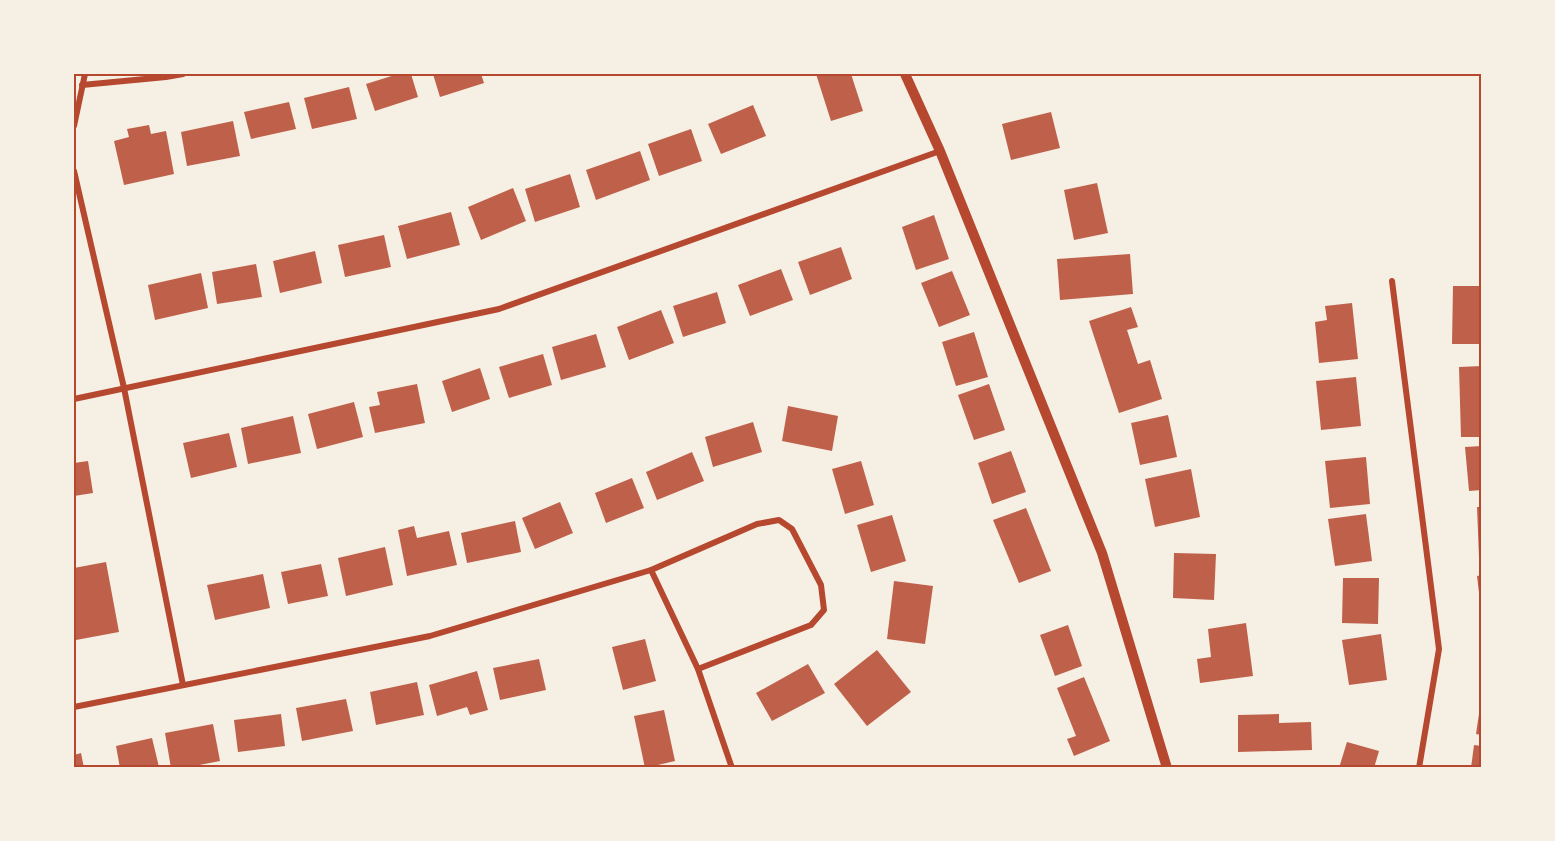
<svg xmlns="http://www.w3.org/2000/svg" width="1555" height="841" font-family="'Space Grotesk',sans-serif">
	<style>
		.building { fill: #bf614a }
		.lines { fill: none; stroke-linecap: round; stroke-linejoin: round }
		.minor { stroke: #b5482f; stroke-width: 6 }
		.tertiary { stroke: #b5482f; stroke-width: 10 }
		.neatline { fill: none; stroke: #b5482f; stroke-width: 2 }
	</style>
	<rect width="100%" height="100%" fill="#f6efe4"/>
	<g class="building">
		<polygon points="398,74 411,74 418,97 375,111 366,84"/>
		<polygon points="433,74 481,74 484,83 440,97"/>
		<polygon points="816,74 851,74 863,111 831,121"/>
		<polygon points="349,87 357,119 312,129 304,98"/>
		<polygon points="289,102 296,129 251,139 244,112"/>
		<polygon points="753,105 766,136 721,154 708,124"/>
		<polygon points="1051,112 1060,148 1011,160 1002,124"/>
		<polygon points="233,121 240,156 187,166 181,132"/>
		<polygon points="149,125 151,134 166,131 174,174 124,185 114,141 129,137 127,129"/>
		<polygon points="691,129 702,161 659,176 648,144"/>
		<polygon points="640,151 650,180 596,200 586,170"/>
		<polygon points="570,174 580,207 535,222 525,189"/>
		<polygon points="1097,183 1108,233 1074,240 1064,190"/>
		<polygon points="513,188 526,221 481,240 468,207"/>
		<polygon points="451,212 460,245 407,259 398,226"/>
		<polygon points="934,215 949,259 916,270 902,227"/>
		<polygon points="384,235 391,267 345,277 338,245"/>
		<polygon points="841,247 852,279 810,295 798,262"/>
		<polygon points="315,251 322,283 280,293 273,261"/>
		<polygon points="1130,254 1133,294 1060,300 1057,259"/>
		<polygon points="256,264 262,297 217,304 212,272"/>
		<polygon points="781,269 793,300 750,316 738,285"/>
		<polygon points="952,271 970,315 939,327 921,283"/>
		<polygon points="201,273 208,308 155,320 148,285"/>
		<polygon points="1453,286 1482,286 1482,344 1452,344"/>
		<polygon points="717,292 726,323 683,337 673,306"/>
		<polygon points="1352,303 1358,359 1319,363 1315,322 1327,320 1325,306"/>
		<polygon points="1131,307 1138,327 1127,330 1138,364 1150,360 1162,399 1119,413 1089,321"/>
		<polygon points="661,310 674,343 629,360 617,327"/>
		<polygon points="974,332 988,377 956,386 942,342"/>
		<polygon points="596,334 606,367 561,380 552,347"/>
		<polygon points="543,354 552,385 509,398 499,367"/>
		<polygon points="1482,366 1482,437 1461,437 1459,367"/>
		<polygon points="480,368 490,399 452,412 442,381"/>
		<polygon points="1356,377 1361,426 1321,430 1316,381"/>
		<polygon points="417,384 425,423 375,433 369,407 380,405 377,392"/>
		<polygon points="989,384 1005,430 974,440 958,395"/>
		<polygon points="354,402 363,437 317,449 308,414"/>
		<polygon points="788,406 838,416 832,451 782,441"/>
		<polygon points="1168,415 1177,457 1140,465 1131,423"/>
		<polygon points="293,416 301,453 248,464 241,428"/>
		<polygon points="753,422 762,452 713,467 705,437"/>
		<polygon points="229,433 237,467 191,478 183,443"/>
		<polygon points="1482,446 1482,490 1469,491 1465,447"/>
		<polygon points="1011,451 1026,492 992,504 978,463"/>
		<polygon points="692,452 704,481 657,500 646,472"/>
		<polygon points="1366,457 1370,504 1330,508 1325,461"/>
		<polygon points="88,461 93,493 74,496 74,463"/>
		<polygon points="861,461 874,505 845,514 832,469"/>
		<polygon points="1191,469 1200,517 1155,527 1145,479"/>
		<polygon points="632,478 644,508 606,523 595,493"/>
		<polygon points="560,502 573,533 535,549 522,518"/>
		<polygon points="1477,507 1482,507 1482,557 1479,557"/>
		<polygon points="1026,508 1051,571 1019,583 993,520"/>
		<polygon points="1366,514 1372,561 1335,566 1328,519"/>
		<polygon points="892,515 906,561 871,572 857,525"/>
		<polygon points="515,521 521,552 467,563 461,533"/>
		<polygon points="414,526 417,538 449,531 457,565 407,576 398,530"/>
		<polygon points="385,547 393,585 346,596 338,558"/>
		<polygon points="1174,553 1216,554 1214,600 1173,598"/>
		<polygon points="106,562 119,632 76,640 74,625 74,604 76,604 74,590 74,568"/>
		<polygon points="321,564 328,596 288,604 281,572"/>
		<polygon points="263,574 270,608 215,620 207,585"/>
		<polygon points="1482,575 1482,601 1480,601 1477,576"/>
		<polygon points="1343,578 1379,578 1378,624 1342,623"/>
		<polygon points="894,581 933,586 925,644 887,639"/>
		<polygon points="1246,623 1253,676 1200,683 1197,659 1211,657 1208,629"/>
		<polygon points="1068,625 1082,666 1055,676 1040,635"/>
		<polygon points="1381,634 1387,680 1349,685 1342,640"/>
		<polygon points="645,639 656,681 623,690 612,647"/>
		<polygon points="877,650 911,692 867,726 834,684"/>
		<polygon points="539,659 546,690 500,700 493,668"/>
		<polygon points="808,664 825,693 772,721 756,693"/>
		<polygon points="477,671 488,710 470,715 467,707 437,716 429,685"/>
		<polygon points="1084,677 1110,741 1074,756 1067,739 1076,736 1057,688"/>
		<polygon points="417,682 424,715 376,725 370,692"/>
		<polygon points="346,699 353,731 302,741 296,708"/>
		<polygon points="1480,707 1482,708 1482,735 1476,734"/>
		<polygon points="664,710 675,761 645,768 634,716"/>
		<polygon points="281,714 285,746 238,752 234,720"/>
		<polygon points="1279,714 1279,723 1311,722 1312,750 1238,752 1238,715"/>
		<polygon points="213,724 220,761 184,768 171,768 165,733"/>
		<polygon points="152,738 159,767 120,768 116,746"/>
		<polygon points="1347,742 1379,751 1374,768 1339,768"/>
		<polygon points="1474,745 1482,746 1482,768 1471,768"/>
		<polygon points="81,753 84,768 74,768 74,755"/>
	</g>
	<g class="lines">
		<g class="minor">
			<polyline points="82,85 166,77 183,74"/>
			<polyline points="74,126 85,74"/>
			<polyline points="74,171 124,388 183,685"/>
			<polyline points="1392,281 1439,649 1419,768"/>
			<polyline points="74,399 499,309 940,151"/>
			<polyline points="651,570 698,669 732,768"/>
			<polyline points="74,707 430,636 651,570 757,524 779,520 792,529 821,585 824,610 811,625 698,669"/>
		</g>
		<polyline class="tertiary" points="905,74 940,151 1102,553 1167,768"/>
	</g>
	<rect width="1555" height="841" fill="none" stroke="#f6efe4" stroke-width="150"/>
	<rect x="75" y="75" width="1405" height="691" class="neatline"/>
</svg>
